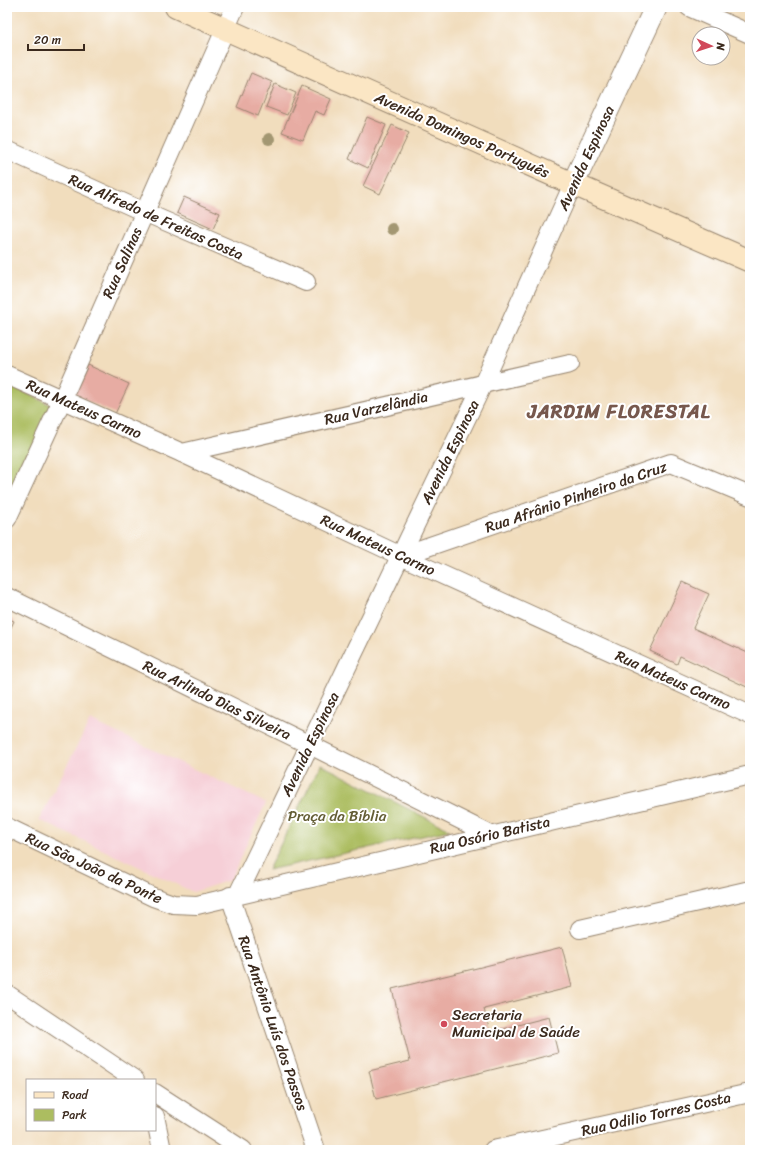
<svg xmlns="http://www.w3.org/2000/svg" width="757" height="1157" font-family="Sriracha,sans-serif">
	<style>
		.built { fill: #f6cfd7 }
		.green { fill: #acbd60; stroke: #74743f }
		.building { fill: #e7aca3 }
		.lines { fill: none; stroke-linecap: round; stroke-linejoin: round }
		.minor-casing { stroke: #96846e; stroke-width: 20 }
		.tertiary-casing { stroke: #96846e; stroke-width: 24 }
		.secondary-casing { stroke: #96846e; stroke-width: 24 }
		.minor { stroke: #fff; stroke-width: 18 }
		.tertiary { stroke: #fff; stroke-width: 22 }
		.secondary { stroke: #fbe6c4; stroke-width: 22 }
		.tree { fill: #a39772 }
		.poi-dot { fill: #d1495b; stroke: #fff; stroke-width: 1.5 }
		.labels { text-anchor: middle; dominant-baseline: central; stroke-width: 4; stroke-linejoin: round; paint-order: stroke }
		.street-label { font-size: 15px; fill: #3b2a1e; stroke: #fff }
		.park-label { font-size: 15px; fill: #635d35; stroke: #fff }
		.poi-label { font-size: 15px; fill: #3b2a1e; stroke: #fff; text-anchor: start }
		.district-label { font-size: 19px; font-weight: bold; letter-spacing: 1px; fill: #77584d; stroke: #fff }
	</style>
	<rect width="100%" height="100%" fill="#fff"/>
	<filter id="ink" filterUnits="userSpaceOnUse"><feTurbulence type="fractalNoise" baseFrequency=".025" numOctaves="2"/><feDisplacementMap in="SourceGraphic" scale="8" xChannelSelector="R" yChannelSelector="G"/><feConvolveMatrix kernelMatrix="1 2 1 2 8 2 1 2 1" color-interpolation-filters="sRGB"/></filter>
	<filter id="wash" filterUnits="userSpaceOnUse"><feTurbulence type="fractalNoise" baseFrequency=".012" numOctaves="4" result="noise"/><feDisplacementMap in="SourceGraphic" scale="16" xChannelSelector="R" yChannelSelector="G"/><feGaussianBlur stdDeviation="0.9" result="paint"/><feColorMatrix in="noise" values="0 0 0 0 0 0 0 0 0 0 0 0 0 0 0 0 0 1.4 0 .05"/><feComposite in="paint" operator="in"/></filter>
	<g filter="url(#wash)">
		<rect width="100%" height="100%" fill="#f1ddbd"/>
		<polygon class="built" points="90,720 266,803 230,880 193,892 39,820"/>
		<g class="green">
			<polygon points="11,386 55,407 7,509 7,396"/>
			<polygon points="320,764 450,830 268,870"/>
		</g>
		<g id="blocks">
			<g class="building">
				<polygon points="251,73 272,82 258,116 237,107"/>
				<polygon points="275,84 296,93 287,115 266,107"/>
				<polygon points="302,86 331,99 324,115 315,111 303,140 282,132"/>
				<polygon points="367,117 386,125 368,168 349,159"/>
				<polygon points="392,125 409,133 380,194 363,186"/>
				<polygon points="184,197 220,213 213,229 177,213"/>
				<polygon points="88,365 129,384 115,414 74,395"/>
				<polygon points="682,582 709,594 693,628 750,654 750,680 747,687 680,656 677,664 650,651"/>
				<polygon points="7,618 14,621 7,636"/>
				<polygon points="562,947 572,987 484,1009 490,1032 549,1017 558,1053 376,1099 369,1071 410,1061 392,989"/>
			</g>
		</g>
	</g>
	<g filter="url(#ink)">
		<use href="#blocks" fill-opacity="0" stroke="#96846e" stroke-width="1"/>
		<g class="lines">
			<defs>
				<g id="minor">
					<polyline points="689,7 750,34"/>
					<polyline points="7,150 144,212 306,282"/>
					<polyline points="7,375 182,453 401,556 750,715"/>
					<polyline points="182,453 570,364"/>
					<polyline points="7,519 62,400 235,7"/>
					<polyline points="401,556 671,463 750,496"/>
					<polyline points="7,597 310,745 491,835"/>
					<polyline points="7,827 153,897 173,904 197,905 750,775"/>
					<polyline points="238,894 483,384 573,184"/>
					<polyline points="230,896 316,1150"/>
					<polyline points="580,929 750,890"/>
					<polyline points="7,994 135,1080"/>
					<polyline points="155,1093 243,1150"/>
					<polyline points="155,1116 162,1150"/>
					<polyline points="493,1150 750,1093"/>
				</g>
				<polyline id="tertiary" points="573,184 656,7"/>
				<polyline id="secondary" points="176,7 573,184 750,261"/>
			</defs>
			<use href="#minor" class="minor-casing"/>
			<use href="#tertiary" class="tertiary-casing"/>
			<use href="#secondary" class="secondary-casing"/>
			<use href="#minor" class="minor"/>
			<use href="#tertiary" class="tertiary"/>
			<use href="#secondary" class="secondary"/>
		</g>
		<g class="tree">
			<circle cx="269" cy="139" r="6"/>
			<circle cx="392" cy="229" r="6"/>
		</g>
	</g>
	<circle class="poi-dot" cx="444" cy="1024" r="4"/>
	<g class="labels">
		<g class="street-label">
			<text transform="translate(462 135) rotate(24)">Avenida Domingos Português</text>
			<text transform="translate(586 158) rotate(-65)">Avenida Espinosa</text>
			<text transform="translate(156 217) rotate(24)">Rua Alfredo de Freitas Costa</text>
			<text transform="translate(122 263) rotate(-66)">Rua Salinas</text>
			<text transform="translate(376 408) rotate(-13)">Rua Varzelândia</text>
			<text transform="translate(84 409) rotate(24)">Rua Mateus Carmo</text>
			<text transform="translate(450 452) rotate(-64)">Avenida Espinosa</text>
			<text transform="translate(576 497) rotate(-19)">Rua Afrânio Pinheiro da Cruz</text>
			<text transform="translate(378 545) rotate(25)">Rua Mateus Carmo</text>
			<text transform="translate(673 680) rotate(24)">Rua Mateus Carmo</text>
			<text transform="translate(217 700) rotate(26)">Rua Arlindo Dias Silveira</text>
			<text transform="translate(310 744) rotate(-64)">Avenida Espinosa</text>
			<text transform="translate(490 835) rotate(-13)">Rua Osório Batista</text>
			<text transform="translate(94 868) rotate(25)">Rua São João da Ponte</text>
			<text transform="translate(273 1023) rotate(71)">Rua Antônio Luís dos Passos</text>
			<text transform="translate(656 1114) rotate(-13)">Rua Odilio Torres Costa</text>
		</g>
		<g class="park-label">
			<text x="337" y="816">Praça da Bíblia</text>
		</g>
		<g class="poi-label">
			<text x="452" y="1015">Secretaria<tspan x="452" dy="17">Municipal de Saúde</tspan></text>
		</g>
		<g class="district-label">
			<text x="619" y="411">JARDIM FLORESTAL</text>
		</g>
	</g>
	<rect width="757" height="1157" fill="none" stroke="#fff" stroke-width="24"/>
	<rect x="26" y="1079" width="130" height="52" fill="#ffffff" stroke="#b1aaa5"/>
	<rect x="34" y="1092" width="20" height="6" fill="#fbe6c4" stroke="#b1aaa5"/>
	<text x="62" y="1099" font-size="12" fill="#3b2a1e">Road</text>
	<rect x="34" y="1109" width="20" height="12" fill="#acbd60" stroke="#b1aaa5"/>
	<text x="62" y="1119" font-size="12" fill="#3b2a1e">Park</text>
	<g transform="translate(711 46) rotate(93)"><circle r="19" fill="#ffffff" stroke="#b1aaa5"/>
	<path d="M0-3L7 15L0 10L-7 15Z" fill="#d1495b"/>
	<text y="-6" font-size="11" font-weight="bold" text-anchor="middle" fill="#3b2a1e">N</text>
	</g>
	<path d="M28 44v6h56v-6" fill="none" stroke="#3b2a1e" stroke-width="2"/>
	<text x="34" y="44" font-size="12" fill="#3b2a1e" stroke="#ffffff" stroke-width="3" paint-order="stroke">20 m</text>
</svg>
